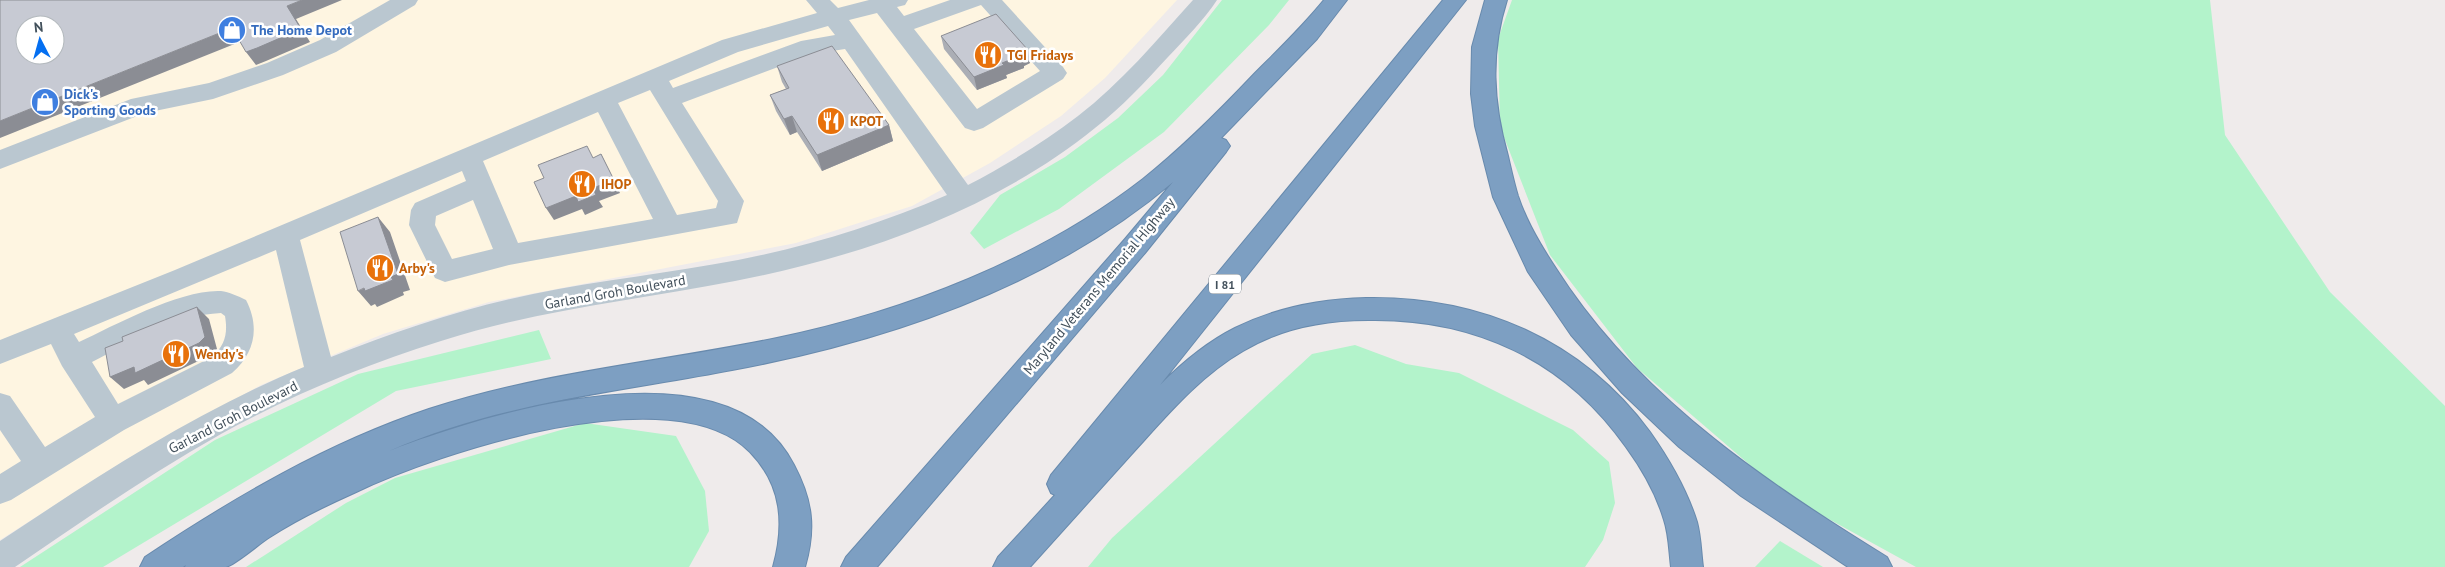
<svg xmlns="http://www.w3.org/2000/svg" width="2445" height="567" font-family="'PT Sans',sans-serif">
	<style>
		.commercial { fill: #fef5e1; fill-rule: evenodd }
		.green { fill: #b3f3cb }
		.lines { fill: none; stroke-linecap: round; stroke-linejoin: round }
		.highway-casing { stroke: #688aad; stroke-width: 2 }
		.minor { fill: #bac7d0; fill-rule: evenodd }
		.highway { fill: #7d9fc2; fill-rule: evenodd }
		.wall { fill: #abaeb5 }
		.shaded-wall { fill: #8b8d94 }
		.building { fill: #c7cad3; stroke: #8b8d94; fill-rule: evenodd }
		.labels { text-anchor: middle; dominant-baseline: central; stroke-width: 5; stroke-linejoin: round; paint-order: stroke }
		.shield { fill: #fff; stroke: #7b848c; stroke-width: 1 }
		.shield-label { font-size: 12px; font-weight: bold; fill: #42505b }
		.shop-label { font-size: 14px; font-weight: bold; fill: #366cbe; stroke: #fff; text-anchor: start }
		.food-label { font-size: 14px; font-weight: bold; fill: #c56008; stroke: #fff; text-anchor: start }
		.street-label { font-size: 14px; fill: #42505b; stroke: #fff }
	</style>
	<rect width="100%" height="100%" fill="#efebeb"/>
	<path class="commercial" d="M0,0H1177L1105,78L1061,116L990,163L912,206L796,243L489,302L383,334L261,385L127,459L0,540ZM25,25H55V55H25Z"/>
	<g class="green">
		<polygon points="1222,0 1289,0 1269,25 1164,132 1059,209 984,249 970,233 1000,195 1065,157 1118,118 1163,75"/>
		<polygon points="1512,0 2210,0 2225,135 2330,292 2445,406 2445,567 1916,567 1785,495 1637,368 1550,255 1500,127 1498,39"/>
		<polygon points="539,330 551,359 396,391 103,567 20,567 215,440 358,374"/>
		<polygon points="1355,345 1406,364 1459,373 1573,430 1609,462 1615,503 1603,540 1585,567 1088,567 1112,538 1312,354"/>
		<polygon points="585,423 676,436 705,491 709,531 689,567 246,567 346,503 395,478"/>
		<polygon points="1780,541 1823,567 1755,567"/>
	</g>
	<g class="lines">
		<defs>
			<g id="highway">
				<path d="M1324,0H1347L1317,39L1221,138L1226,140L1230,146L1226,152L1145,253L877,567H841L846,557L1125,239L1173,182C1050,286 888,341 732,370C617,392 497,403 389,451C491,412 729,338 794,465C813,501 816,529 805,567H773C785,524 782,485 750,452C674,374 439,452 354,493C325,506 296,520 270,537C260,543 235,565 226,567C214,567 197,567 185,567L186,565L183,567H140L145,557C234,498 327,443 429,409C542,372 661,362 777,338C904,312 1040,259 1143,179C1183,147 1220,110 1255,73C1279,49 1303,26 1324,0Z"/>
				<path d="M1443,0H1466L1160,385C1182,363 1207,342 1235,328C1275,308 1321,299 1366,298C1480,296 1582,340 1650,432C1669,459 1687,490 1697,522C1701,537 1701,552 1703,567H1671C1669,551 1669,535 1664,520C1656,493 1642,469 1626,447C1565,360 1474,318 1368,320C1325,320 1281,328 1243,351C1198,377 1164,419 1129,457C1096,494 1063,530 1030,567H993L998,557L1055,495L1051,493L1047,484L1051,475Z"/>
				<path d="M1485,0H1507C1490,53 1493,103 1508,156C1511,169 1514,183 1518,196C1529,229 1550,260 1569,288C1650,404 1768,484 1887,557L1892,567H1848L1741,496L1679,447L1622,393L1571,335L1528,272L1493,197L1475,126L1471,94L1472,47Z"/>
			</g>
		</defs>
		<use href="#highway" class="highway-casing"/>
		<g class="minor">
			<polygon points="390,0 418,0 415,5 336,52 283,75 213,99 145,113 0,169 0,150 131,99 209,83 267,63 320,40"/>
			<path d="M806,0H830L838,8L869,0H908L905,5L897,7L904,16L950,0H1002L1063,67L1067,73L1063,79L983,128L974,131L965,128L877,13L849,20L968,185C1006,165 1043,143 1078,116C1121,83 1157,40 1193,0H1217C1204,20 1185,39 1168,57C1145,82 1122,107 1095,128C992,211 863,256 735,281C636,300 537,310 441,341C365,365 291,395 221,434C150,474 82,521 15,567H0V541C98,476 195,412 304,367L276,250L74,334L79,342C115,325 181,289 221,291C229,292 238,296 246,300C260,327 255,353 232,373L124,430L11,500L0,504V474L21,461L0,430V393L10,396L45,447L95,417L62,366L51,344L0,364V340L175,270L722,40L817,13ZM981,5L1040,71L977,109L914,29ZM828,26L835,35L801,41L673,88L669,81L738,52ZM845,49L947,195C880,224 810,246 738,260C670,273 601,280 533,294C464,308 396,331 331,357L300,240L462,171L466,181L415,203L411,210L409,225L435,278L445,282L509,265L737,223L744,201L682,103L813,54ZM650,90L718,201L716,208L677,215L618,103ZM598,112L653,219L518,243L483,161ZM473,200L493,249L452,259L435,225L436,216ZM221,313L225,316C228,334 225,345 212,357L118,404L92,362C131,342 176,315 221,313Z"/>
		</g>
		<use href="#highway" class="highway"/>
	</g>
	<g class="wall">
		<polygon points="941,36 1030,63 1024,66 1024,68 1006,75 1007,78 977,90 944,49"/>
		<polygon points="777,66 889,125 893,141 822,171 797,132 790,135 776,111 770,95 786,89 782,82"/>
	</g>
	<g class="shaded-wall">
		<polygon points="302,0 342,0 296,19 310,42 266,61 256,65 246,52 287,6"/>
		<polygon points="232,28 242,41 0,138 0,121"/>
		<polygon points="1028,50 1030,63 1024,66 1024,68 1006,75 1007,78 977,90 974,77 1020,53"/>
		<polygon points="792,116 797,132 790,135 784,119"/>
		<polygon points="889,125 893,141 822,171 817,155"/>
		<polygon points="601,154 620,193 599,201 603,207 585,215 582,209 554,220 546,208 593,188"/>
		<polygon points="378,217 390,232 410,290 403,292 404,295 377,307 375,304 371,306 358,291 391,277"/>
		<polygon points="197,307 209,319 217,349 211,355 148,385 144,380 124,389 110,377"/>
	</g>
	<g class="building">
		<path d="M0,0H302L287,6L301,29L257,48L246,52L232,28L0,121ZM25,25H55V55H25Z"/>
		<polygon points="996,14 1028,50 1020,53 1022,55 1002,63 1004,65 974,77 941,36"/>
		<polygon points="832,46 889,125 817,155 792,116 784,119 770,95 789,88 777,66"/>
		<polygon points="587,146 593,158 601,154 614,180 593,188 596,195 578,202 576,196 546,208 534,182 544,178 538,165"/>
		<polygon points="378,217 398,274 391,277 393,280 365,291 364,288 358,291 340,232"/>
		<polygon points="197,307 205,337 199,343 135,373 134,367 110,377 105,348 123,341 122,337"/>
	</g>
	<defs>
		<symbol id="shop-disc" viewBox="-11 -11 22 22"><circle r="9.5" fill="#3f7fe0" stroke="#fff"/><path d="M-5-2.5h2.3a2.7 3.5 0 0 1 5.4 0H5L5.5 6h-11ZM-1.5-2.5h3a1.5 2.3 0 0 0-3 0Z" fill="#fff"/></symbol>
		<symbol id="restaurant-disc" viewBox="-11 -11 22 22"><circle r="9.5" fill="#e8710a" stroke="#fff"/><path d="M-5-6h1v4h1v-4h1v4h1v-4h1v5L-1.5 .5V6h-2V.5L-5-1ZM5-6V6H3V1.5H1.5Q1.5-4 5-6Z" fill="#fff"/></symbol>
	</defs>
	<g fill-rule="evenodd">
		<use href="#shop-disc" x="216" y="14" width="32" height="32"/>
		<use href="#restaurant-disc" x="972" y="39" width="32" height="32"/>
		<use href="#shop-disc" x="29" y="86" width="32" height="32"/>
		<use href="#restaurant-disc" x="815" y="105" width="32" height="32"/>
		<use href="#restaurant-disc" x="566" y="168" width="32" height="32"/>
		<use href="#restaurant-disc" x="364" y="252" width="32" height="32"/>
		<use href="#restaurant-disc" x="160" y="338" width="32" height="32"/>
	</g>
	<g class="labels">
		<rect class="shield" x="1209" y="274.5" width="32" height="19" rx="4"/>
		<g class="shield-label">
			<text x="1225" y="284">I 81</text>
		</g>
		<g class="shop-label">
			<text x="251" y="30">The Home Depot</text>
			<text x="64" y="94">Dick's<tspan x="64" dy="16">Sporting Goods</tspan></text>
		</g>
		<g class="food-label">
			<text x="1007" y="55">TGI Fridays</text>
			<text x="850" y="121">KPOT</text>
			<text x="601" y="184">IHOP</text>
			<text x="399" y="268">Arby's</text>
			<text x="195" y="354">Wendy's</text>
		</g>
		<g class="street-label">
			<text transform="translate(1099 286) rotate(-50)">Maryland Veterans Memorial Highway</text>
			<text transform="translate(615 292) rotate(-10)">Garland Groh Boulevard</text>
			<text transform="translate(233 417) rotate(-27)">Garland Groh Boulevard</text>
		</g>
	</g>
	<g transform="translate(40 40) rotate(354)"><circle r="24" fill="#ffffff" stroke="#b3b9bd"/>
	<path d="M0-4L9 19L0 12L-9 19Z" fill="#046ff1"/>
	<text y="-8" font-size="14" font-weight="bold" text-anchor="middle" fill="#42505b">N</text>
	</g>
</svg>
